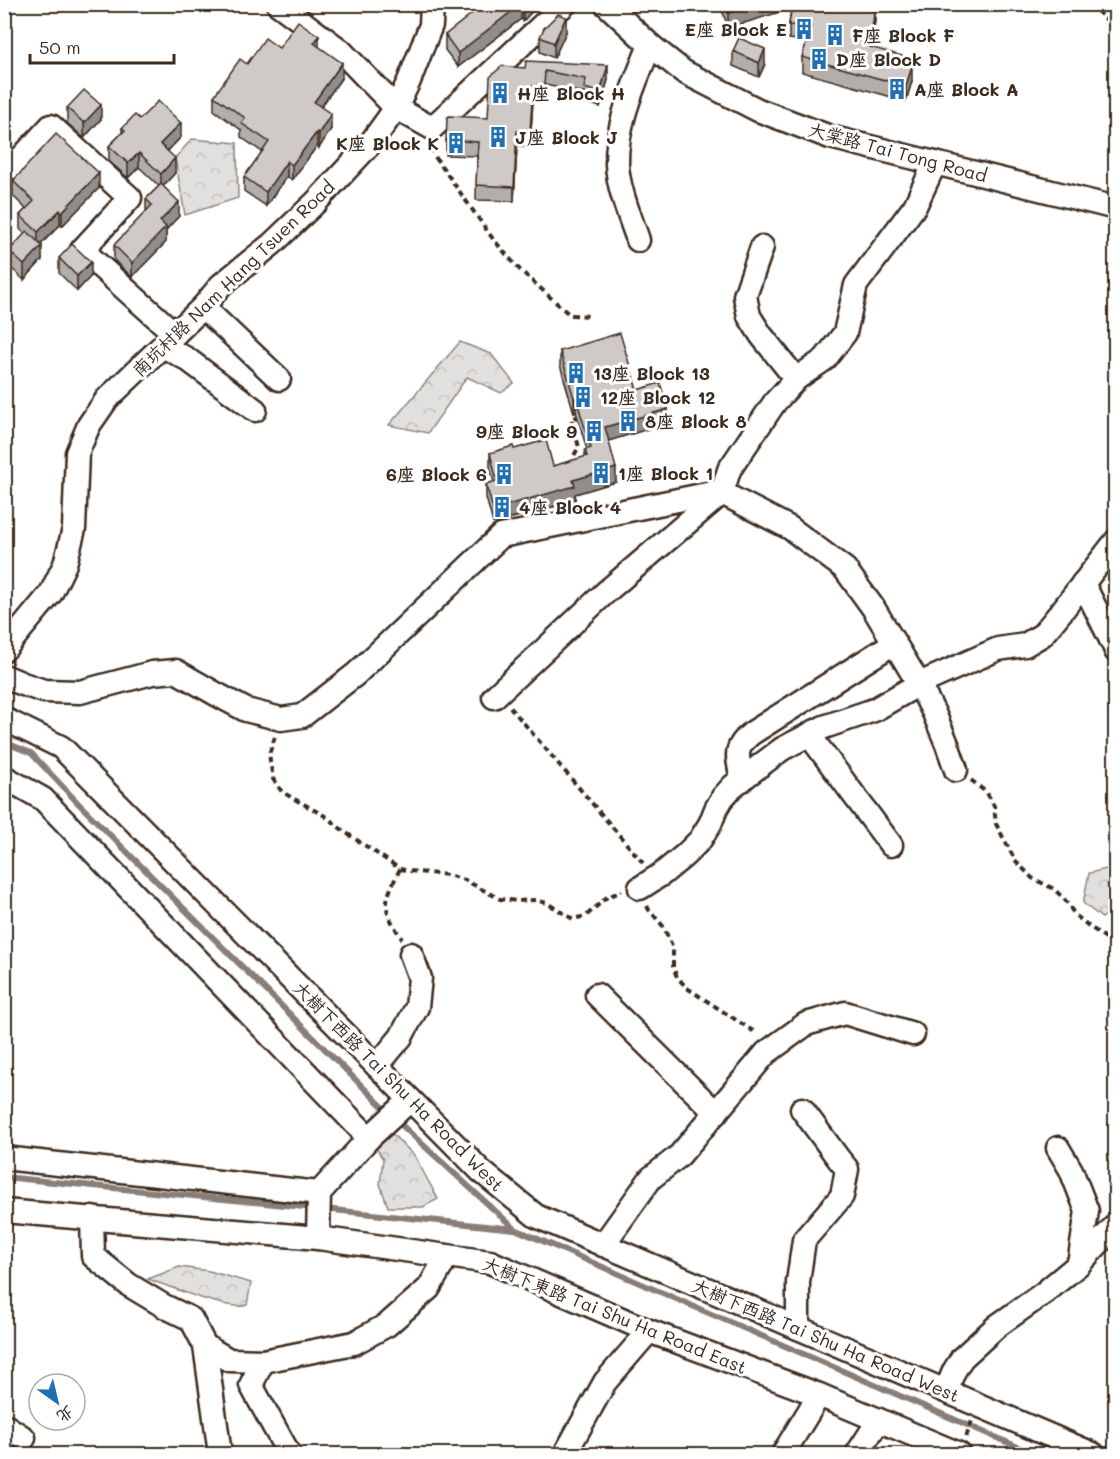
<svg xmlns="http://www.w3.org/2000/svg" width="1120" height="1459" font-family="Mali,'LXGW WenKai TC',sans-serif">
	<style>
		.forest { fill: url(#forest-crowns); stroke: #8e857e; stroke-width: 1.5 }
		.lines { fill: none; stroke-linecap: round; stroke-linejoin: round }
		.stream { stroke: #887e77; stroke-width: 6 }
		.minor-casing { stroke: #3b2a1e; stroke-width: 27 }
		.path { stroke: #3b2a1e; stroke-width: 4; stroke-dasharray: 6 4.5; stroke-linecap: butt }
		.minor { stroke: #fff; stroke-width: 22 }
		.wall { fill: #b2aeab; stroke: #3b2a1e; stroke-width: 1.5 }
		.shaded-wall { fill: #918d8b; stroke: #3b2a1e; stroke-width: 1.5 }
		.building { fill: #cfcac7; stroke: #3b2a1e; stroke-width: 1.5 }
		.labels { text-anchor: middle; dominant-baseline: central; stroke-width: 6; stroke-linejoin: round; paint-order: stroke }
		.poi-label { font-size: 18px; font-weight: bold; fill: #3b2a1e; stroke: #fff; text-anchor: start }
		.street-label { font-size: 18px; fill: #3b2a1e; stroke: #fff }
	</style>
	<defs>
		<pattern id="forest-crowns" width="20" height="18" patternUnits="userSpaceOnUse" patternTransform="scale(1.5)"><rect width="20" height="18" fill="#e2e0de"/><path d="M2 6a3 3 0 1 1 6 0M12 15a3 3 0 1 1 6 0" fill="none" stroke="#c3c0be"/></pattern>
	</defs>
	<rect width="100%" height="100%" fill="#fff"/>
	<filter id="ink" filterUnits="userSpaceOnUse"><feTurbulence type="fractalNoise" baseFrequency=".0167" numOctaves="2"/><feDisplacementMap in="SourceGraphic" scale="12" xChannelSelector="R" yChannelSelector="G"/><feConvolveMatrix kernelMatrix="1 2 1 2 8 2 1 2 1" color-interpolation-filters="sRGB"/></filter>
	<g filter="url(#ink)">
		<g class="forest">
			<polygon points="192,139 237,143 238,198 185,215 175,158"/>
			<polygon points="460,342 491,354 514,383 501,393 467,377 428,433 389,425"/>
			<polygon points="1115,867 1115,909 1102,918 1083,903 1089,873"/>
			<polygon points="389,1131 414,1155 438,1199 423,1207 388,1207 380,1184 383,1159 374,1145"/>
			<path d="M179,1267L209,1271L251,1283L247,1305C230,1312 168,1286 148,1279Z"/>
		</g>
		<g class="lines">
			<g class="stream">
				<polyline points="4,742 31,753 78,803 389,1113"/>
				<polyline points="396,1120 515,1229 1034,1454"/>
				<polyline points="4,1177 314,1208"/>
				<polyline points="324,1209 514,1229"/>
			</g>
			<defs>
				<g id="minor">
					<polyline points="278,4 340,50 396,108 432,128 565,4"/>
					<polyline points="606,4 650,45 684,72 758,110 830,137 1116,208"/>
					<polyline points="13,167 51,126 130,198 82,250 175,334"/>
					<path d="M638,240C630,217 618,188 617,164C616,123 635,83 650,45"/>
					<polyline points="762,247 745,296 749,316 761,335 796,379"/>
					<polyline points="203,307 279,379"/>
					<polyline points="163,346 187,359 255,410"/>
					<polyline points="722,493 790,528 845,569 874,609 919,684 934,713 947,744 956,770"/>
					<polyline points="1083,583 1114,646 1116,651"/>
					<polyline points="4,650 51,593 65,564 74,529 77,453 89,425 107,399 130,377 203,307 221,285 272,244 316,202 370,144 396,108 409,81 431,25 432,4"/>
					<polyline points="4,676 23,684 44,691 80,692 152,673 176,671 216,694 246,710 281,719 302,716 356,674 501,536 722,491"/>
					<polyline points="494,697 606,592 722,493 729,470 775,402 796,379 825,359 845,333 856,285 915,206 935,163"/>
					<polyline points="4,719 61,747 481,1171 536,1216 1093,1454"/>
					<polyline points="813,732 813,740 891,845"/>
					<polyline points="4,777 43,799 369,1138"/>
					<path d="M742,780C738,757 732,749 752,733L894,643"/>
					<polyline points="640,888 662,874 685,855 700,840 710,824 716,809 723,797 733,786 782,749 824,727 874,710 919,684 998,649 1025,645 1042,635 1061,612 1116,541"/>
					<polyline points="597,995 716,1113"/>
					<polyline points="377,1066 401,1037 417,1007 420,978 411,954"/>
					<polyline points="1058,1148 1071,1170 1087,1211 1079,1264"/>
					<polyline points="4,1158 319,1193"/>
					<polyline points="4,1211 318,1238 490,1262 649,1331 819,1395 959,1454"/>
					<polyline points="92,1218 93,1256 129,1285 164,1306 191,1319 205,1346 220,1454"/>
					<polyline points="318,1238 319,1193 369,1138 410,1100"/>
					<polyline points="603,1245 651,1178 679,1156 766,1053 806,1024 845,1013 913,1034"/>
					<polyline points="798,1328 798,1282 804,1240 842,1196 847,1169 838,1158 802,1109"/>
					<polyline points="205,1346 229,1360 263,1361 354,1343 387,1325 429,1288 447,1256"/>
					<polyline points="263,1361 251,1385 289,1454"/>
					<polyline points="946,1391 954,1371 962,1358 997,1326 1044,1293 1079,1264 1116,1225"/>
					<polyline points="4,1425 24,1438"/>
					<polyline points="565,1454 605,1382 649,1331"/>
					<polyline points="783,1454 819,1395"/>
					<polyline points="857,1454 879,1420"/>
				</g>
			</defs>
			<use href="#minor" class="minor-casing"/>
			<g class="path">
				<polyline points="1089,4 1116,28"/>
				<polyline points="433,147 433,154 493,239 519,269 570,315 592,316"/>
				<polyline points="575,465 573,457 579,447 571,419 580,416"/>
				<polyline points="510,707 643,863"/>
				<polyline points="275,737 269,754 273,779 282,792 325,816 345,832 400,869 417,872 448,875 465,880 500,899 518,901 535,900 547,903 573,919 586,916 607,897 622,891"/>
				<polyline points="971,780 987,793 994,806 996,824 1015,860 1032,878 1054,889 1065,900 1075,915 1090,927 1116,945"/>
				<path d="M400,869C383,904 381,906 402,939"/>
				<polyline points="647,906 649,910 663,926 673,948 673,967 677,977 687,988 753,1031 757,1034"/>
				<polyline points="966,1437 972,1421"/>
				<polyline points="38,1448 46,1454"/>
			</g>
			<use href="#minor" class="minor"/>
		</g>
		<g class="wall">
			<polygon points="494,4 539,4 523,21 521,19 458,67 445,50 445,35"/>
			<polygon points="720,4 870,4 875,20 871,48 902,64 912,81 906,101 802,72 802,57 807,41 789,39 789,25 791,8 728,28"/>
			<polygon points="566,32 554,58 540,52 540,37"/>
			<polygon points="319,47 342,77 321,107 331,129 319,148 317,146 292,180 287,176 266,206 244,191 244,177 262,152 241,137 241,130 214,110 214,96 247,64 279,48"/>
			<polygon points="733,51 765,64 759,77 733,66"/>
			<polygon points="525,68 608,80 600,107 584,102 584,93 545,85 544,101 533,100 530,146 517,146 514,201 476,200 477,156 446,155 446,140 488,118"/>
			<polygon points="67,108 101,119 84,138 67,123"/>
			<polygon points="140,119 181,137 168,151 175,173 163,186 179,216 166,230 166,242 132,277 114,260 114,245 146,212 146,199 159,186 139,167 128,178 109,161 109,146 122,133 122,128"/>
			<polygon points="13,181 99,188 62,226 60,225 41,244 42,260 24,280 9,266 9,251 25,234 20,229 20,215 26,209 13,196"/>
			<polygon points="59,258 91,276 77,291 59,273"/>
			<polygon points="560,351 637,390 668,423 608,441 616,482 575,494 575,501 493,523 486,498 486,484 494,482 490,468 490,453 514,449 553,466 585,457 585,450 587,450 576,412 574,413 560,365"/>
		</g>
		<g class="shaded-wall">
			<polygon points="521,4 521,19 458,67 458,53"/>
			<polygon points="524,4 539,4 523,21 523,6"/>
			<polygon points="756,4 793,4 793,8 728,28 728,13"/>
			<polygon points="875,5 875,20 870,62 870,47"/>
			<polygon points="566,17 566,32 554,58 554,43"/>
			<polygon points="319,36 319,51 314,43"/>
			<polygon points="765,49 765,64 759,77 759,63"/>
			<polygon points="342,63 342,77 314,117 314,102"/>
			<polygon points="608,65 608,80 600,107 600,92"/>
			<polygon points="912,66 912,81 906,101 906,86"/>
			<polygon points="533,86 533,100 530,146 530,132"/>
			<polygon points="101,105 101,119 84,138 84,123"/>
			<polygon points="331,114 331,129 319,148 319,133"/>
			<polygon points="181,123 181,137 160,158 160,144"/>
			<polygon points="517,131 517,146 514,201 514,187"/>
			<polygon points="317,132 317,146 292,180 292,165"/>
			<polygon points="139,153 139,167 128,178 128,163"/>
			<polygon points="175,158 175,173 161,188 161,174"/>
			<polygon points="287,161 287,176 266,206 266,192"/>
			<polygon points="99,173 99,188 62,226 62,212"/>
			<polygon points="179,202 179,216 166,230 166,242 132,277 132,263 160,221"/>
			<polygon points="60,210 60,225 38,247 38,232"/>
			<polygon points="42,246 42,260 24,280 24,265"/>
			<polygon points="91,262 91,276 77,291 77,276"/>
			<polygon points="574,398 576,398 576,412 574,413"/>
			<polygon points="668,409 668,423 605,442 605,427"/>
			<polygon points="616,468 616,482 575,494 575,501 493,523 493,509 573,480"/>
		</g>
		<g class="building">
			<polygon points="484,4 491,4 492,6 494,4 521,4 458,53 445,35"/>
			<polygon points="725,4 756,4 728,13"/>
			<polygon points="792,4 875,5 870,47 902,56 899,63 912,66 906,86 802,57 811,27 789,25"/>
			<polygon points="558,14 566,17 554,43 540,37 544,28"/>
			<polygon points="298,21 319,36 314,43 342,63 314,102 331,114 319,133 317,132 292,165 287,161 266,192 244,177 269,142 241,123 245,118 214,96 240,59 247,64 265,38 279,48"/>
			<polygon points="739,38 765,49 759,63 733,51"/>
			<polygon points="526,61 608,65 600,92 584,88 586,79 545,71 544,86 533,86 530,132 517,131 514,187 476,185 478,142 446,140 447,118 449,116 488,118 490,77 502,66 525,68"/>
			<polygon points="84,90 101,105 84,123 67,108"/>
			<polygon points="158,101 181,123 160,144 175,158 161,174 139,153 128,163 109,146 125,130 122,128 135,115 140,119"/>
			<polygon points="56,134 99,173 62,212 60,210 38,232 20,215 34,201 13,181"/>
			<polygon points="161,184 179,202 160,221 166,227 132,263 114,245 152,205 146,199"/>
			<polygon points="27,231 42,246 24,265 9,251"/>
			<polygon points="72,244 91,262 77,276 59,258"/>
			<polygon points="620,333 637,390 660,383 668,409 605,427 616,468 573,480 575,486 493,509 486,484 497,481 490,453 513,446 514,449 546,440 553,466 587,456 585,450 591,448 576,398 574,398 560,351"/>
		</g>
	</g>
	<defs>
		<symbol id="building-bare" viewBox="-9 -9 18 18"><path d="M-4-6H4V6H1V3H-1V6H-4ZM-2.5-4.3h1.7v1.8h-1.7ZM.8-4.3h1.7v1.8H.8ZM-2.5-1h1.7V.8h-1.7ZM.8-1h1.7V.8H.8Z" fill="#1f6fb2" stroke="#fff" stroke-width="2.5" paint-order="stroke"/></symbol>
	</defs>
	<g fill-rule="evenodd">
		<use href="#building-bare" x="789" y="14" width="30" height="30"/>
		<use href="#building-bare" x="820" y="20" width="30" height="30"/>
		<use href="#building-bare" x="804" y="44" width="30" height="30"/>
		<use href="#building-bare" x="882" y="74" width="30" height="30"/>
		<use href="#building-bare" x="485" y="78" width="30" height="30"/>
		<use href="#building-bare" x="483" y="122" width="30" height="30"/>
		<use href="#building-bare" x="441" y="128" width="30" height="30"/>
		<use href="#building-bare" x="561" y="358" width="30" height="30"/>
		<use href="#building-bare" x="568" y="382" width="30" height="30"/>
		<use href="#building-bare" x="613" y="406" width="30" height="30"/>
		<use href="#building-bare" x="579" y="416" width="30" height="30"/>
		<use href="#building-bare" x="586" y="458" width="30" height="30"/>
		<use href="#building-bare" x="489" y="459" width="30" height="30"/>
		<use href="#building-bare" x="487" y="492" width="30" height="30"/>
	</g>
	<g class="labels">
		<g class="poi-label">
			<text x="787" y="29" text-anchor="end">E座 Block E</text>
			<text x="852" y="35">F座 Block F</text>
			<text x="836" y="59">D座 Block D</text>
			<text x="914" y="89">A座 Block A</text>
			<text x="517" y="93">H座 Block H</text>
			<text x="515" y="137">J座 Block J</text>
			<text x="439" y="143" text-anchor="end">K座 Block K</text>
			<text x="593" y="373">13座 Block 13</text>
			<text x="600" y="397">12座 Block 12</text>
			<text x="645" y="421">8座 Block 8</text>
			<text x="577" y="431" text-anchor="end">9座 Block 9</text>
			<text x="618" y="473">1座 Block 1</text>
			<text x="487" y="474" text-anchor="end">6座 Block 6</text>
			<text x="519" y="507">4座 Block 4</text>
		</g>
		<g class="street-label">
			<text transform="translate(898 152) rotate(15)">大棠路 Tai Tong Road</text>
			<text transform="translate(233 278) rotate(-44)">南坑村路 Nam Hang Tsuen Road</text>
			<text transform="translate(399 1086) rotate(45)">大樹下西路 Tai Shu Ha Road West</text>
			<text transform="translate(615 1315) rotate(22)">大樹下東路 Tai Shu Ha Road East</text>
			<text transform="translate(826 1340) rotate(23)">大樹下西路 Tai Shu Ha Road West</text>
		</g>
	</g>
	<rect width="1120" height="1459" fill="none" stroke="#fff" stroke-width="24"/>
	<rect x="12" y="12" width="1096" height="1435" fill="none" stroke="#3b2a1e" stroke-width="2" filter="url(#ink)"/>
	<g transform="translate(57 1402) rotate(146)"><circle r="28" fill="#ffffff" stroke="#b1aaa5" stroke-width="1.5"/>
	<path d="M0-4.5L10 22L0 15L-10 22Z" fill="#1f6fb2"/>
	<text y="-9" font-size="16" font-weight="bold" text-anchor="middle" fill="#3b2a1e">北</text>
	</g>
	<path d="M30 54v9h144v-9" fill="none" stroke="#3b2a1e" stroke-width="3"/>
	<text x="39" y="54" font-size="18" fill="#3b2a1e" stroke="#ffffff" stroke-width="4.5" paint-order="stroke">50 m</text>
</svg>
